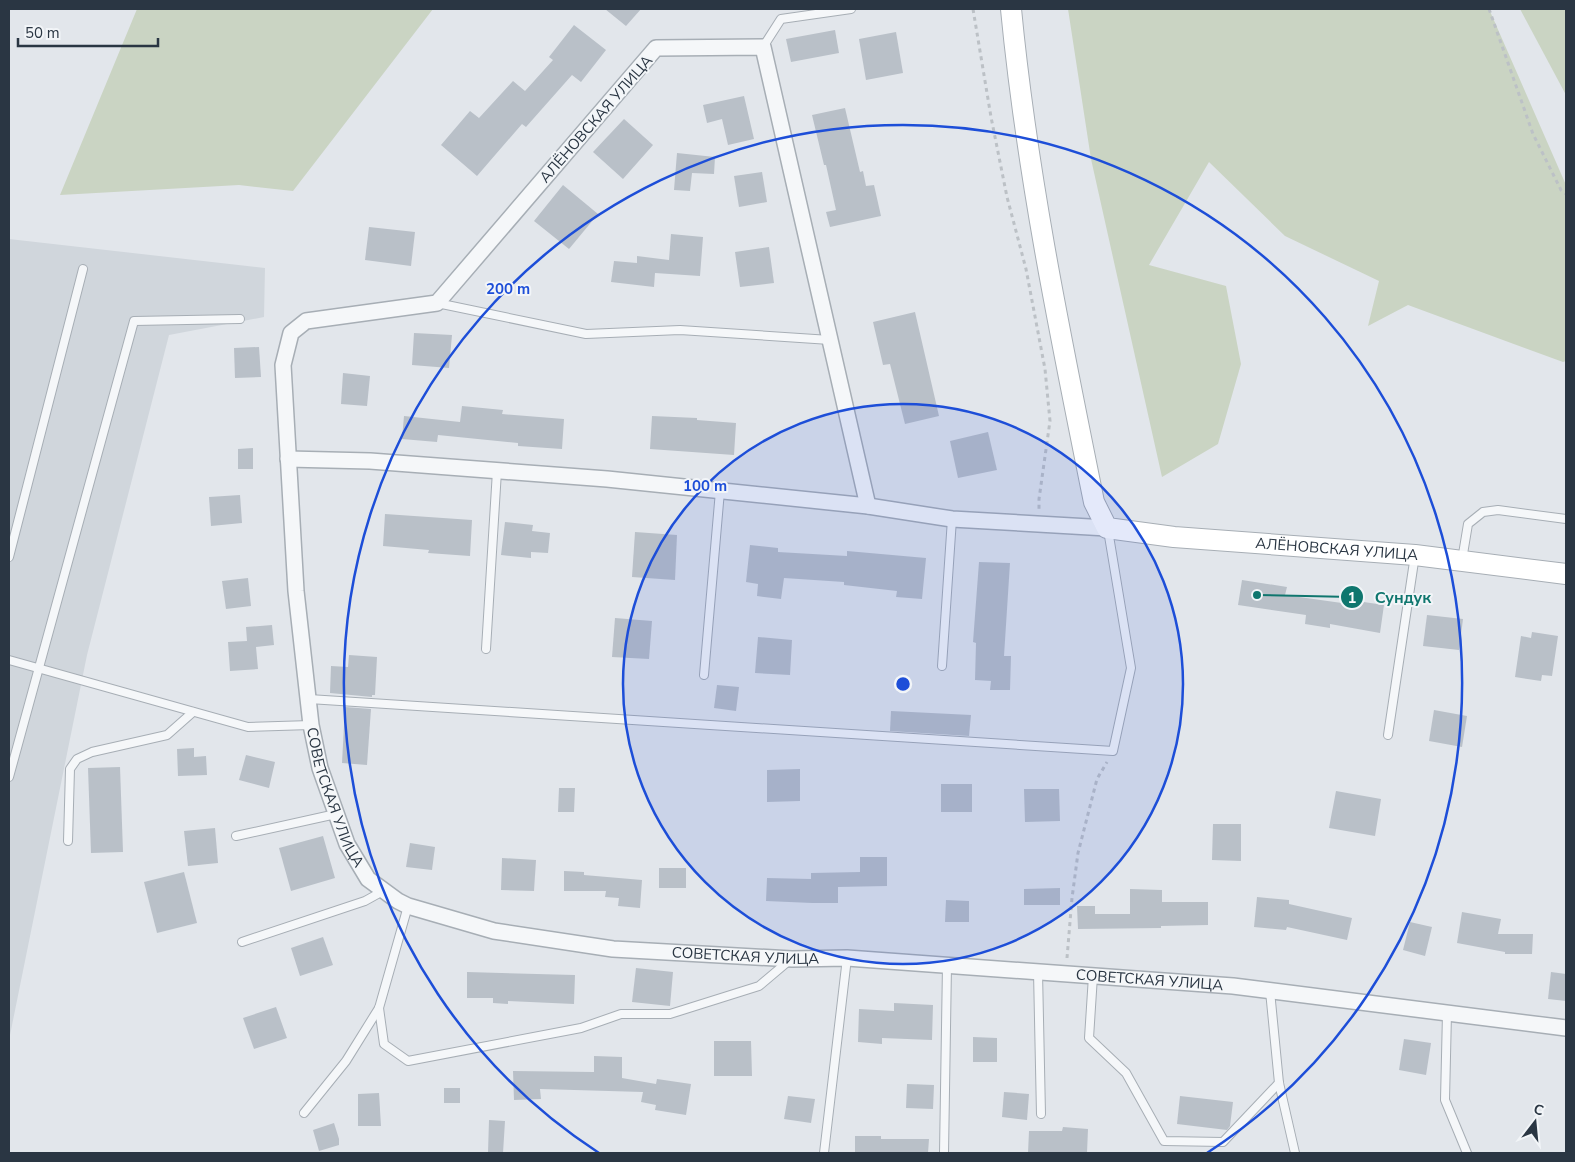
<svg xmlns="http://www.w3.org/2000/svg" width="1575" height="1162" font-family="'Nunito Sans',sans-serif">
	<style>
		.built { fill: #d0d6dc }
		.green { fill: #cad4c3 }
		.building { fill: #b9c0c8 }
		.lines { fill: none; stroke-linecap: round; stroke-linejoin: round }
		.lane-casing { stroke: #a7aeb5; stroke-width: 10 }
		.street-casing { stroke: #a7aeb5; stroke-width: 18 }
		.secondary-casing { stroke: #a7aeb5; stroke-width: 22 }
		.path { stroke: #bcc1c6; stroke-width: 3; stroke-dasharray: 4 4; stroke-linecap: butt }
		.lane { stroke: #f5f7f9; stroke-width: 8 }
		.street { stroke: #f5f7f9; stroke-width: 15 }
		.secondary { stroke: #fff; stroke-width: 20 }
		.ring { fill: none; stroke: #1d4ed8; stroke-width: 2.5 }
		.labels { text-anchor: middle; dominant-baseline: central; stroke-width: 4; stroke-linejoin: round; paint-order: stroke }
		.street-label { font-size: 15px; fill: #2a3643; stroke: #f2f5f8 }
		.centre { fill: #1d4ed8; stroke: #f2f5f8; stroke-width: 2.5 }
		.ring-label { font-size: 15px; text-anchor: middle; font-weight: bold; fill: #1d4ed8; stroke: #f2f5f8; stroke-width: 4; stroke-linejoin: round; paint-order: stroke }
		.leader { fill: none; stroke: #0f766e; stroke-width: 2 }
		.callout-dot { fill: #0f766e; stroke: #f2f5f8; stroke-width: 2 }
		.mark-label { font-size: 15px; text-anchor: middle; font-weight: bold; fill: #fff }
		.callout-label { font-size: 16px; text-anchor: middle; font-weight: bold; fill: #0f766e; stroke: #f2f5f8; stroke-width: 4; stroke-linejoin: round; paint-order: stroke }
	</style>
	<rect width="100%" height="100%" fill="#e2e6eb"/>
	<polygon class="built" points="9,239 265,268 264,317 169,335 87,655 9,1040"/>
	<g class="green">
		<polygon points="137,9 433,9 293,191 239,185 60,195"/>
		<polygon points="1068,9 1489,9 1566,185 1566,361 1563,362 1408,305 1368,326 1379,281 1285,236 1209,162 1149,265 1226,286 1241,364 1218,444 1162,477 1091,159"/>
		<polygon points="1520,9 1566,9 1566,95"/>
	</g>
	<g class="building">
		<polygon points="605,9 641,9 626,26"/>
		<polygon points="574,25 606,50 581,82 572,75 526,127 522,124 477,176 441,145 470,111 479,118 513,81 525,91 553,60 549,57"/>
		<polygon points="835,30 839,53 791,62 786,39"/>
		<polygon points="896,32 903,73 866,80 859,39"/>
		<polygon points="744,96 754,139 728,145 722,119 707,123 703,105"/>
		<polygon points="845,108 860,172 863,171 866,186 874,185 881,216 830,227 826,212 836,210 826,165 824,165 812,115"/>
		<polygon points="624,119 653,145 623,179 593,152"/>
		<polygon points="677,153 715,157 714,174 692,173 690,191 674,190"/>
		<polygon points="762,172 767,202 739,207 734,176"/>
		<polygon points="563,185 598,214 569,249 534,221"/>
		<polygon points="369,227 415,232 411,266 365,260"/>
		<polygon points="671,234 703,237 700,276 655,273 654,287 611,282 614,261 637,263 637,256 669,260"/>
		<polygon points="769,247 774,283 740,287 735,252"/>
		<polygon points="915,312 939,416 905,424 890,364 883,365 873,322"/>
		<polygon points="414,333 452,335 449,368 412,365"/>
		<polygon points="259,347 261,377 235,378 234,348"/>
		<polygon points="343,373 370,376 367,406 341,404"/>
		<polygon points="462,406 503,410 502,414 564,419 562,449 518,446 518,443 438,435 437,442 402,439 404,416 460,422"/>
		<polygon points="652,416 697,418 697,420 736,423 734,455 650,449"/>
		<polygon points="988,432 997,470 958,478 950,441"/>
		<polygon points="253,448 253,469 238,469 238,449"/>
		<polygon points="240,495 242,523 211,526 209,497"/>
		<polygon points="385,514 472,520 470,556 428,553 429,550 383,546"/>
		<polygon points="505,522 533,525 532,531 550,533 548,553 531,552 531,558 501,555"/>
		<polygon points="635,532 677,535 675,580 632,577"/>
		<polygon points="750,545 778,548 778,552 847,556 847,551 926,558 922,599 896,597 897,591 844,585 844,582 784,578 781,599 757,596 758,584 746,582"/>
		<polygon points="979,562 1010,563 1004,656 1011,656 1010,690 990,690 991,681 975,680 976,643 973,642"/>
		<polygon points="248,578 251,606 226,609 222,581"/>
		<polygon points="1242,580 1287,587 1285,595 1356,605 1357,601 1384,605 1380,633 1330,624 1330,628 1305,624 1306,615 1238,605"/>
		<polygon points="1427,615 1463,619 1459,650 1423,646"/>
		<polygon points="615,618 652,621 649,659 612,657"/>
		<polygon points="272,625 274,645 256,647 258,669 230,671 228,642 247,641 246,627"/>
		<polygon points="1532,632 1558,636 1552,676 1542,675 1541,681 1515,677 1521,636 1531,638"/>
		<polygon points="758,637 792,640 790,675 755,673"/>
		<polygon points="349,655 377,657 375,695 372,695 372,697 330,693 331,666 348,667"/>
		<polygon points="717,685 739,687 736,711 714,708"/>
		<polygon points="345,707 371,709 367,765 342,763"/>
		<polygon points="1434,710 1467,716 1462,747 1429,741"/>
		<polygon points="891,711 971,715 969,736 890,731"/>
		<polygon points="194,748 194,757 206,756 207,775 178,776 177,749"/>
		<polygon points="246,755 275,762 269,788 239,780"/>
		<polygon points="120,767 123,852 91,853 88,768"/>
		<polygon points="800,769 800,801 767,802 767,770"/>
		<rect x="941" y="784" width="31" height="28"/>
		<polygon points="559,788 575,788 574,812 558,812"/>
		<polygon points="1024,789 1059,789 1060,821 1025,822"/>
		<polygon points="1336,791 1381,799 1375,836 1329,828"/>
		<polygon points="1213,824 1241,824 1241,861 1212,860"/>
		<polygon points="215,828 218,863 188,866 184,831"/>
		<polygon points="323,836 335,878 291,891 279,848"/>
		<polygon points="410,843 435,847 432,870 406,867"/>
		<polygon points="860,857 887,857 887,886 838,887 838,903 812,903 766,901 767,878 811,879 811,873 860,872"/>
		<polygon points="502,858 536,860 534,891 501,890"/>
		<rect x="659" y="868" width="27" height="20"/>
		<polygon points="564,871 584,872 584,875 642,880 640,908 618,906 619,898 605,897 606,891 564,891"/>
		<polygon points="184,872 197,923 157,933 144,882"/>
		<polygon points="1060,888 1060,905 1024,905 1024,889"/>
		<polygon points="1130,889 1162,890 1162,902 1208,902 1208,925 1161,926 1161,928 1078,929 1077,906 1095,906 1095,914 1130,914"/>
		<polygon points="1257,897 1289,900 1289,904 1352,918 1347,940 1287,927 1286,930 1254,927"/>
		<polygon points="946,900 969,901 969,922 945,922"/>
		<polygon points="1462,912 1501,919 1498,934 1533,934 1532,954 1505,954 1505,952 1457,943"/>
		<polygon points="1410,922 1432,927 1425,956 1403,950"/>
		<polygon points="323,937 333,965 300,976 291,948"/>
		<polygon points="636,968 673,972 670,1006 632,1002"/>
		<polygon points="467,972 575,975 574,1004 508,1001 508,1004 493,1003 493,998 467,998"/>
		<polygon points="1551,972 1566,974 1566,1001 1548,999"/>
		<polygon points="894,1003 933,1005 932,1040 882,1038 882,1044 858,1042 859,1009 894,1011"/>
		<polygon points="276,1007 287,1038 254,1049 243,1018"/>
		<polygon points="973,1037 997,1038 997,1062 973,1062"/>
		<polygon points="1404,1039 1431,1043 1426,1075 1399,1070"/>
		<polygon points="714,1041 751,1041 752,1076 714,1076"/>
		<polygon points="594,1056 622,1057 622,1078 656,1084 657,1079 691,1084 686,1115 655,1110 656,1105 641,1102 643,1092 540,1089 541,1099 514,1100 513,1071 594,1072"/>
		<polygon points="907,1084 934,1085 933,1109 906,1108"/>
		<rect x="444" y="1088" width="16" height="15"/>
		<polygon points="1004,1092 1029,1094 1027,1120 1002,1117"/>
		<polygon points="379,1093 381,1126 358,1126 358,1094"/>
		<polygon points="788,1096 815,1099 811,1123 784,1119"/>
		<polygon points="1180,1096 1233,1102 1230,1126 1227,1130 1177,1124"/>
		<polygon points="489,1120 505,1121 503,1153 488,1153"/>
		<polygon points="334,1123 339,1139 339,1145 319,1151 313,1130"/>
		<polygon points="1063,1127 1088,1129 1087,1153 1028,1153 1029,1131 1062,1131"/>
		<polygon points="855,1136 881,1136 881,1139 929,1139 928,1153 855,1153"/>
	</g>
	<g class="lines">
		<defs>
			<g id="lane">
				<polyline points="763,47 781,19 851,9"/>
				<polyline points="437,303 586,334 680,330 830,340"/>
				<polyline points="9,557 83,269"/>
				<polyline points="1462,560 1468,524 1483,512 1498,510 1566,519"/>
				<polyline points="486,649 497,471"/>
				<polyline points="9,660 248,727 311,725"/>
				<polyline points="942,666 952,519"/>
				<polyline points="704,675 720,491"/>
				<polyline points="309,699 1113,751 1131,668 1108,530"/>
				<polyline points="1388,735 1415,555"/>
				<polyline points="9,777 134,321 240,319"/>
				<polyline points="236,836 336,814"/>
				<polyline points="68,841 70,769 77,759 92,752 167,735 193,712"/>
				<polyline points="242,942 365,901 383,891"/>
				<polyline points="1038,972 1041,1114"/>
				<polyline points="1093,976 1089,1038 1126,1073 1164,1141 1223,1142 1279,1083"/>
				<polyline points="1270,991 1279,1083 1295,1153"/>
				<polyline points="379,1008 384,1044 408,1061 581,1028 621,1014 670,1014 759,986 791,959"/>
				<polyline points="1447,1013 1445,1100 1467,1153"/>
				<polyline points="304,1113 346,1061 379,1008 408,906"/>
				<polyline points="824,1153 847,958"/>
				<polyline points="944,1153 947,965"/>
			</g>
			<g id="street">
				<polyline points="288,459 370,461 607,479 868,506 952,519 1107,528"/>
				<path id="s1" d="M868,506L763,47L656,48L437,303L306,321L291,333L283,365L296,591L311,725L320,768L347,844L368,879L398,901L408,906L494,931L613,949L792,959L847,958L1233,986L1566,1028"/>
			</g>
			<g id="secondary">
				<path id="s2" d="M1011,9C1027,175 1061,339 1094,502L1107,528L1174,537L1415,555L1566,574"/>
			</g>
		</defs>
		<use href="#lane" class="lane-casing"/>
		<use href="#street" class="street-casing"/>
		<use href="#secondary" class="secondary-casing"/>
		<g class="path">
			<polyline points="973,9 991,117 1007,197 1026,269 1045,369 1050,421 1039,499 1039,510"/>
			<polyline points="1489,9 1533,134 1561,190 1566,194"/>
			<polyline points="1067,958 1072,898 1078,853 1097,779 1107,762"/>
		</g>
		<use href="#lane" class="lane"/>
		<use href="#street" class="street"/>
		<use href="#secondary" class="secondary"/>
	</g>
	<circle cx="903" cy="684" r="280" fill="#1d4ed8" fill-opacity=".12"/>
	<g class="ring">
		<circle cx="903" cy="684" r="280"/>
		<path d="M599 1153A559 559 0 1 1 1207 1153"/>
	</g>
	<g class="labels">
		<g class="street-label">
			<text transform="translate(596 119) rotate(-49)">АЛЁНОВСКАЯ УЛИЦА</text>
			<text stroke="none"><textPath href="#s2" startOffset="760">АЛЁНОВСКАЯ УЛИЦА</textPath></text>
			<text stroke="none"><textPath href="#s1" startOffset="1536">СОВЕТСКАЯ УЛИЦА</textPath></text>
			<text stroke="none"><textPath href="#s1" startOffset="2016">СОВЕТСКАЯ УЛИЦА</textPath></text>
			<text stroke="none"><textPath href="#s1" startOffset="2421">СОВЕТСКАЯ УЛИЦА</textPath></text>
		</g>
	</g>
	<circle cx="903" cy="684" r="8" class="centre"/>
	<g class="ring-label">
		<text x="508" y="294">200 m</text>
		<text x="705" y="491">100 m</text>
	</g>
	<path class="leader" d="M1257 595L1352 597"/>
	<g class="callout-dot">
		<circle cx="1257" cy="595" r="5"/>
		<circle cx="1352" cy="597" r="12"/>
	</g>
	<g class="mark-label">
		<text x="1352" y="603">1</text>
	</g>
	<g class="callout-label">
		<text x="1403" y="603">Сундук</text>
	</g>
	<rect width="1575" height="1162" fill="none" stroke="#2a3643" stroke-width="20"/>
	<g transform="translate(1535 1122) rotate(16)" stroke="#f2f5f8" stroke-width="4" paint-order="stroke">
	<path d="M0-4L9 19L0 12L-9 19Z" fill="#2a3643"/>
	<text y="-8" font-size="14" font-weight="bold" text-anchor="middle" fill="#2a3643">С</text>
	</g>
	<path d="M18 38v8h140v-8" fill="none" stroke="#2a3643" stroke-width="2.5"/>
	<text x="25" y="38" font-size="15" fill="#2a3643" stroke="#f2f5f8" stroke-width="4" paint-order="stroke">50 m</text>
</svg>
